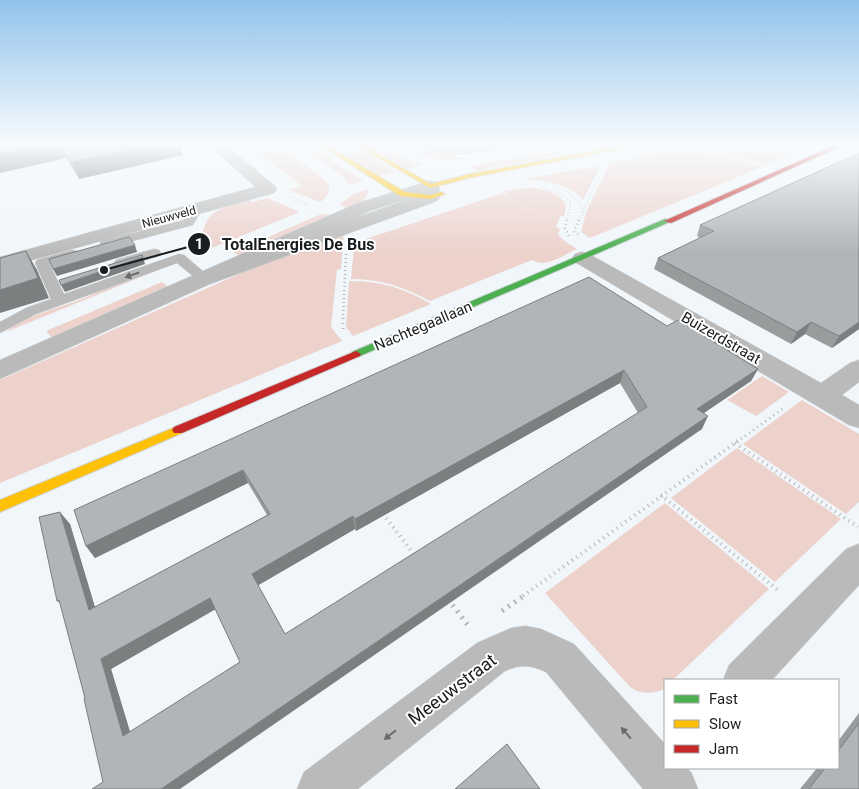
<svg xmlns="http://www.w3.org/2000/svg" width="859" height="789" font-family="Roboto,sans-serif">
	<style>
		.green { fill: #edd2cc }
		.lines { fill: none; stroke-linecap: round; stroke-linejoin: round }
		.lane-casing { stroke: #ced3d6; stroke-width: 1 }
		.street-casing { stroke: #ced3d6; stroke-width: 1 }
		.fast-casing { stroke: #ced3d6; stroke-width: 2 }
		.slow-casing { stroke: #ced3d6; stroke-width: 2 }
		.jam-casing { stroke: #ced3d6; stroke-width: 2 }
		.path-far4 { stroke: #b5b7b9; stroke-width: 2; stroke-dasharray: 0.5 2.5; stroke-linecap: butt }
		.path-far3 { stroke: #b5b7b9; stroke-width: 2.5; stroke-dasharray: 1 3; stroke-linecap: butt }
		.path-far2 { stroke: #b5b7b9; stroke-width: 3; stroke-dasharray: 1 4; stroke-linecap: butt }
		.path-far1 { stroke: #b5b7b9; stroke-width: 4; stroke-dasharray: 1 4.5; stroke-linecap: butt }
		.path { stroke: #b5b7b9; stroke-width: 5; stroke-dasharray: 2 5.5; stroke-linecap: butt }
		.lane { fill: #bababa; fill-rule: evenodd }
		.street { fill: #bababa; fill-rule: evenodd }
		.fast { fill: #4caf50; fill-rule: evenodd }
		.slow { fill: #ffc107; fill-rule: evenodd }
		.jam { fill: #c62828; fill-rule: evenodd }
		.wall { fill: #989c9d; fill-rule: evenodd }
		.shaded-wall { fill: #7c7f80 }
		.building { fill: #b1b5b7; stroke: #7c7f80; fill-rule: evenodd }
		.oneway { fill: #6a6c6c }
		.labels { text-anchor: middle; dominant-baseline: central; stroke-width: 4; stroke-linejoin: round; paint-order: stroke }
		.far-street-label { font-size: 12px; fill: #191d1f; stroke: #fff }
		.street-label { font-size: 15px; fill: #191d1f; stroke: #fff }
		.near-street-label { font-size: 18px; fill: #191d1f; stroke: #fff }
		.leader { fill: none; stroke: #191d1f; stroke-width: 2 }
		.callout-dot { fill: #191d1f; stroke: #fff; stroke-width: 2 }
		.mark-label { font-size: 15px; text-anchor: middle; font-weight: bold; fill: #fff }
		.callout-label { font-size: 16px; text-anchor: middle; font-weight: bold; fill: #191d1f; stroke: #fff; stroke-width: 4; stroke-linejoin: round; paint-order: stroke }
	</style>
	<rect width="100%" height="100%" fill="#f0f6fa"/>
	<g class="green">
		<path d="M246,143H276L325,180C333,189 329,196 320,202L289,190L302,186Z"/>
		<polygon points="296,143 307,143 363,181 349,185 341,175"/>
		<path d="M328,143C353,143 375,159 395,172L379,176Z"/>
		<polygon points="361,143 374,143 404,159 424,164 407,169"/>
		<path d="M393,143H416L428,151L470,159C441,161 418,157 393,143Z"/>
		<polygon points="601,143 623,143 476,171 471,166"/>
		<polygon points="671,143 819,143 766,165 725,154 694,150 659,151 628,156"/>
		<path d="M660,153C695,151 729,155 762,167L590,238L581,232L586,212L610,163Z"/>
		<path d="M601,165L583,200C569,183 545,181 524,179L586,168L589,169Z"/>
		<path d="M528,188C541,188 559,191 566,205L564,216C544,213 516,209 504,191Z"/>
		<path d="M368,189C369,200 357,205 348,209L340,204L352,195Z"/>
		<path d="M503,193L528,209L560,216L556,227L559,228L560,232L557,233L563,240L577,249C563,255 545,269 532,260L430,301C401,286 385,280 351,279L354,248H351V244Z"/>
		<path d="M268,198L300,212L204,251L200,245C205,211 216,209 247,200L253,202Z"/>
		<polygon points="327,214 333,216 239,256 233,252 319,215"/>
		<polygon points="344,231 341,269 337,270 331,327 342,341 0,483 0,380 257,266"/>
		<path d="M168,266L6,332C23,317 48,311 68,304C102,293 133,272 168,266Z"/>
		<path d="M349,281C379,281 405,288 431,304L353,336L346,327Z"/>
		<polygon points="162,282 168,287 53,339 46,331"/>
		<polygon points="762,376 789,392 756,416 727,400"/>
		<polygon points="802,400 859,434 859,502 846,514 743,444"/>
		<polygon points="737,448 841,519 775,582 671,498"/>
		<path d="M665,503L769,589L673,680H665V689C653,694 641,695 630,687L545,593Z"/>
	</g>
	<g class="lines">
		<defs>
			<g id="lane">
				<path d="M421,143C433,142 443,148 456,148C474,148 492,142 511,143L509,145C484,151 442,164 421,143Z"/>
				<polygon points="196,206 202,209 193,225 106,248 100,244 101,241 184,220 192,207"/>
				<polygon points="154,249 159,250 161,253 159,256 121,267 114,263 116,260"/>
				<polygon points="72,250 77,251 79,254 77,257 50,265 64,294 179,254 184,255 212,279 205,283 200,282 177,263 36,314 0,333 0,322 26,308 51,299 35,263 37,260"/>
			</g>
			<g id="street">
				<polygon points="207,143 223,143 274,185 277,189 274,193 0,269 0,257 255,187"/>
				<path d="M430,181L436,182L439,186L440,197L437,201L210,284L0,379V360L358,203ZM422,194L353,219L370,211Z"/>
				<polygon points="582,252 589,254 821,383 850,363 859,360 859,382 842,395 859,405 859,428 849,425 575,262 572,258 575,254"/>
				<polygon points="859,544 859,585 772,680 723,680 729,665 846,549"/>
				<path d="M526,626L541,629L574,644L665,744V768H686L691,772L698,789H643L546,672C531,665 520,664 505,671L358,789H297L304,772L477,643L511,628Z"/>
			</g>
			<polygon id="fast" points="665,219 672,221 360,356 356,357 351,354 352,352"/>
			<g id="slow">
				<polygon points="317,143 324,143 405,192 431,195 441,192 445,194 431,199 400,196"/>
				<polygon points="352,143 359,143 431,184 469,174 639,143 651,143 469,178 430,188"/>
				<polygon points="178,426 182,427 184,430 182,433 0,512 0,500"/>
			</g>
			<g id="jam">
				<polygon points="840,143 848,143 671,223 664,221"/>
				<polygon points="356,351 361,354 360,356 182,433 174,433 172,430 174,427"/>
			</g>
		</defs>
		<use href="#lane" class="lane-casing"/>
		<use href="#street" class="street-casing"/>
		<use href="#fast" class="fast-casing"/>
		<use href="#slow" class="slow-casing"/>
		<use href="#jam" class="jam-casing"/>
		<g class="path-far4">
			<polyline points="669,151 703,152 745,160"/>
			<polyline points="59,160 66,171 60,175"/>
			<polyline points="0,174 60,161"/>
			<path d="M552,186C566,190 577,195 582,209"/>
			<polyline points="543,187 559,193 570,201 570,210 567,221"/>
			<polyline points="291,197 309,205"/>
			<polyline points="579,221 600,175"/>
		</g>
		<g class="path-far3">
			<polyline points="567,220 565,228 569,236"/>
			<polyline points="578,234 574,231 579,220"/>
			<polyline points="343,319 346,253"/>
		</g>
		<g class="path-far2">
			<polyline points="343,318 343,331"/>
			<polyline points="737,442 785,407"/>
		</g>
		<g class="path-far1">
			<polyline points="735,443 858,527"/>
			<polyline points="661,495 780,592"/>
			<polyline points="383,514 416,557"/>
			<polyline points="523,596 739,440"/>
		</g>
		<g class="path">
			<polyline points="448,599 470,628"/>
			<polyline points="502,611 525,595"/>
		</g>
		<use href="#lane" class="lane"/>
		<use href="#street" class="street"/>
		<use href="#fast" class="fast"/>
		<use href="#slow" class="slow"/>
		<use href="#jam" class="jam"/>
	</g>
	<g class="wall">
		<polygon points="0,143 179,143 183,155 79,179 66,158"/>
		<polygon points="859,153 859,329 832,348 805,334 791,344 654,269 658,258 700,238 697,236 700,225"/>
		<path d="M667,326L758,369L751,381L704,413L702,429L103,782L85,698L61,604L57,601L70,524L95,607L267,515L248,483L95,558L86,546L74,510ZM620,383L638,413L285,634L258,585L355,529L356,531ZM215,609L240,662L130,732L111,669Z"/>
		<polygon points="859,713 859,789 800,789 817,768 838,768 838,741"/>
	</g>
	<g class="shaded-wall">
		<polygon points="55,143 59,143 66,158 0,173 0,154"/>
		<polygon points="162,143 179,143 183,155 79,179 72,162"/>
		<polygon points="135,245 137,252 57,276 53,269"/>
		<polygon points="26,251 37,270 49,298 0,313 0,290"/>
		<polygon points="143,257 145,264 65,292 61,285"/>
		<polygon points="811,322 805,334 791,344 797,332"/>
		<polygon points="859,322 859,329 832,348 839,336"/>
		<polygon points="758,369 751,381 692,421 697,409"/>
		<polygon points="624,370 620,383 356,531 355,519"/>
		<polygon points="708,416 702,429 180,789 161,789"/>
		<polygon points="243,470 248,483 95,558 86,546"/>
		<polygon points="60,512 70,524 99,621 89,610"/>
		<polygon points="353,516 355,529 257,586 252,574"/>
		<polygon points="210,598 216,609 111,669 134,745 123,736 101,659"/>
	</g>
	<g class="building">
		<polygon points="0,143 55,143 0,154"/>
		<polygon points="59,143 162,143 72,162"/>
		<polygon points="859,153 859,322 839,336 811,322 797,332 658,258 714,231 700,225"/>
		<polygon points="129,237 135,245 53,269 49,259"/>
		<polygon points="26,251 38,278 0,290 0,258"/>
		<polygon points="142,255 143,257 61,285 59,280"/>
		<path d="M589,277L667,326L678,320L758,369L697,409L708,416L161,789H92L103,782L84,699L85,698L59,600L57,601L39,517L60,512L89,610L270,514L243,470L86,546L74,510ZM624,370L647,407L285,634L252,574L353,516L355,519ZM210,598L240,662L123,736L101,659Z"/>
		<polygon points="859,723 859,789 809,789 825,768 838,768 838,751"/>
		<polygon points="507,744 540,789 455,789"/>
	</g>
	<defs><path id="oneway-solid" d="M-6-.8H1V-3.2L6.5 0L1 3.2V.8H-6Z" transform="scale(1.25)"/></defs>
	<g class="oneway">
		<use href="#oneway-solid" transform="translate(132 275) rotate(161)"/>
		<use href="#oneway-solid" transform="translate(626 733) rotate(-131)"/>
		<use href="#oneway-solid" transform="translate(390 735) rotate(142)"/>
	</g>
	<linearGradient id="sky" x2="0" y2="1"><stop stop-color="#91c3eb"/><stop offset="0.57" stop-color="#f8fbfd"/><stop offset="1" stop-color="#f8fbfd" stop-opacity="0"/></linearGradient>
	<rect width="859" height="253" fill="url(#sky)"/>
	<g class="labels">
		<g class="far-street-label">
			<text transform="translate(169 217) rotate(-15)">Nieuwveld</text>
		</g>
		<g class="street-label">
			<text transform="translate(423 326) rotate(-23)">Nachtegaallaan</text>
			<text transform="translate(721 338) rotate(30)">Buizerdstraat</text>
		</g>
		<g class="near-street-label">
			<text transform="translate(452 689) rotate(-37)">Meeuwstraat</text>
		</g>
	</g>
	<path class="leader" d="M104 270L199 244"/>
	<g class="callout-dot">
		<circle cx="104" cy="270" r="5"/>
		<circle cx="199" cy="244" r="12"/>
	</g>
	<g class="mark-label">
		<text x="199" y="249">1</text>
	</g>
	<g class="callout-label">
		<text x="298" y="250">TotalEnergies De Bus</text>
	</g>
	<rect x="664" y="679" width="175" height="90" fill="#ffffff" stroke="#a3a5a5"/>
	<rect x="674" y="695" width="25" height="8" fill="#4caf50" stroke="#a3a5a5"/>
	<text x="709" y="704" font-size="15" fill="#191d1f">Fast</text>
	<rect x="674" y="720" width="25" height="8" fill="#ffc107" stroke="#a3a5a5"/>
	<text x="709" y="729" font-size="15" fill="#191d1f">Slow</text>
	<rect x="674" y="745" width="25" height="8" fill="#c62828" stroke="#a3a5a5"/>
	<text x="709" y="754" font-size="15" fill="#191d1f">Jam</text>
</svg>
